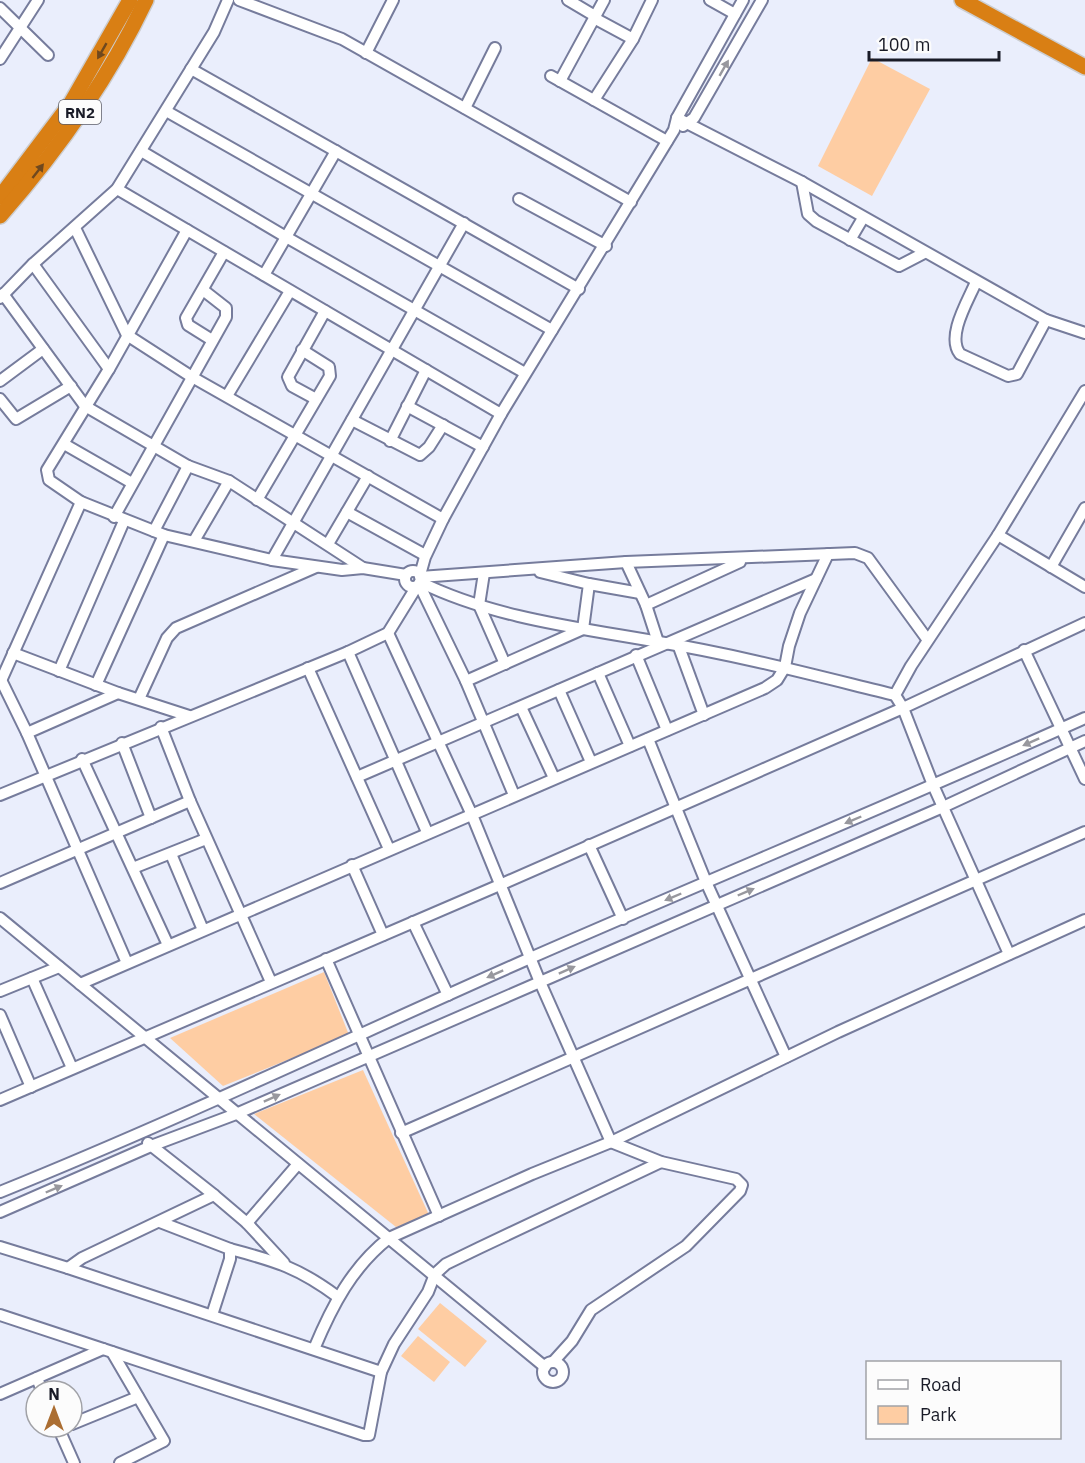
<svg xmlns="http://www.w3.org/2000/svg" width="1085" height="1463" font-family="'IBM Plex Sans',sans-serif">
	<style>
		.green { fill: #fecda3 }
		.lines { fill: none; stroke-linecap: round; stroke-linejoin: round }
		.minor-casing { stroke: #767c9c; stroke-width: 14 }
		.highway-casing { stroke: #cccdcf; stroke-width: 18 }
		.minor { stroke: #fff; stroke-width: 10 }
		.highway { stroke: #d97f14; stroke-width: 15 }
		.oneway { fill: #6f481e }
		.oneway2 { fill: #98989e }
		.labels { text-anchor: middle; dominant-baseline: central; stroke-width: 4.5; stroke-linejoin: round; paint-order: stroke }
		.shield { fill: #fcfcfc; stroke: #5d5e67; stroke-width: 1.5 }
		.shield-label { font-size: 15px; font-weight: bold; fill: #191b27 }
	</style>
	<rect width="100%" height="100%" fill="#eaeefc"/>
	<g class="green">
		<polygon points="872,58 930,89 872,196 818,166"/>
		<polygon points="324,972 349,1035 223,1086 170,1038"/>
		<polygon points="363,1070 429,1215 396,1227 254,1114"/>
		<polygon points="440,1303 487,1341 465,1367 418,1329"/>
		<polygon points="418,1336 450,1362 434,1382 401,1356"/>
	</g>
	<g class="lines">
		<defs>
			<g id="minor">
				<polyline points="239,0 342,39 631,202"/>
				<polyline points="568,0 595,16"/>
				<polyline points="710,0 735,14"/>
				<polyline points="0,8 48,55"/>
				<polyline points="594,18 633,39"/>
				<polyline points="366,53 393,0"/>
				<polyline points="0,59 38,0"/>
				<polyline points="191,69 579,289"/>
				<polyline points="551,76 667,141"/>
				<polyline points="560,81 604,0"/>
				<polyline points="594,100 633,39 652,0"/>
				<polyline points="465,108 495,48"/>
				<polyline points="166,111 552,330"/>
				<path d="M677,118L802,182L1046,320L1017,374L1008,376L960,354C946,336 968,301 976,282"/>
				<polyline points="683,126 694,118 762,0"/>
				<polyline points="141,151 286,237 525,373"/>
				<polyline points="802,182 808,214 816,221 899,266 924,253"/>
				<polyline points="117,189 501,414"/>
				<polyline points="519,199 606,246"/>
				<polyline points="75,228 127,335 192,377 443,519"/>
				<polyline points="187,230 109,369 47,470 49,480 81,502 164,535 272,560 342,570 363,568 406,575"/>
				<polyline points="850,240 863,218"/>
				<polyline points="33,264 109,369"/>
				<polyline points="264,275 336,151"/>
				<polyline points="3,294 85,406 188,466 229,481 363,568"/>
				<polyline points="0,298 33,264 117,189 214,32 228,0"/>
				<polyline points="1046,320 1085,333"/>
				<polyline points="212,340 188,325 186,318 224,252"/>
				<polyline points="0,381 43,349"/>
				<polyline points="227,396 290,291"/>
				<polyline points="0,399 16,419 71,386"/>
				<polyline points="316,399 292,386 288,377 325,311"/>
				<polyline points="407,406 483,447"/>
				<polyline points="352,420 420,455 429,447 443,425"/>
				<polyline points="390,441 426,370"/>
				<polyline points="64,444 132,483"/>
				<polyline points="257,500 330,376 329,367 302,350"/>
				<polyline points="347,512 425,555"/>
				<polyline points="114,517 226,317 226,308 203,290"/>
				<polyline points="154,531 188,466"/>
				<polyline points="998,535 1085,587"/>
				<polyline points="194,541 229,481"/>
				<polyline points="328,544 368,476"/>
				<polyline points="272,560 464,223"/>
				<polyline points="626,562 646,605 658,642"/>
				<polyline points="1051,567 1085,508"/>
				<circle cx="413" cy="579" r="8"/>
				<polyline points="484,573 479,605 505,664"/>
				<polyline points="420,575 425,557 443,519 501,414 674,130 677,118 743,0"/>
				<polyline points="420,577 626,562 855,553 868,558 927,639"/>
				<path d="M420,582C493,618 580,628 659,642C738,655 817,676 895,695"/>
				<polyline points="419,584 466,681 514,795"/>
				<polyline points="589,584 640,593"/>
				<polyline points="646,605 740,562"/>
				<polyline points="388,633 472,815 540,982 611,1142 661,1162 736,1179 742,1185 740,1191 686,1246 591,1310 572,1341 553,1362"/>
				<polyline points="679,647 704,715"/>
				<polyline points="1024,650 1085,779"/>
				<polyline points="348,652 427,832"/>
				<polyline points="13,653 118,693 189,716"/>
				<polyline points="636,655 667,730"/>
				<polyline points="308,668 389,849"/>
				<polyline points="59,671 124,521"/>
				<polyline points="598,673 630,746"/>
				<polyline points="1,680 27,733 127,963"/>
				<polyline points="466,681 583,629 589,584 540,572"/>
				<polyline points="0,683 81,502"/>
				<polyline points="96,685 164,535"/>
				<polyline points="559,690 591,762"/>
				<polyline points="139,699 167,638 176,628 316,567"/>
				<polyline points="521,707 554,778"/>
				<polyline points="161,727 190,801 271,982"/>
				<polyline points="27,733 118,693"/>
				<polyline points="648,739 706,882 786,1057"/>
				<polyline points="122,743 151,818"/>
				<polyline points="82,759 168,945"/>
				<polyline points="357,777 816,579"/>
				<polyline points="0,795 348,652 388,633 417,586"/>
				<polyline points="589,845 623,919"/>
				<polyline points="171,854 203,930"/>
				<polyline points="352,865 383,935"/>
				<polyline points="133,868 206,839"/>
				<polyline points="0,883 190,801"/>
				<polyline points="0,918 545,1367"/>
				<polyline points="413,922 448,995"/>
				<polyline points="1009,954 933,785 903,708 895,695 911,666 998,535 1085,391"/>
				<polyline points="326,959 439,1216"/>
				<polyline points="32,978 72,1068"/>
				<polyline points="80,984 765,688 777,680 785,667 789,646 800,613 828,554"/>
				<polyline points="0,991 59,967"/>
				<polyline points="0,1015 31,1087"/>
				<polyline points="0,1100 502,884 903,708 1085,623"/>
				<polyline points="401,1133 1085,832"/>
				<polyline points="148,1143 214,1195 82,1258 68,1268 381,1372"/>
				<path d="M0,1192C178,1120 352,1037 528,959C713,878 900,801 1085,718"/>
				<polyline points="214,1195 247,1223 298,1164"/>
				<polyline points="0,1212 151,1146 236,1114 540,982 943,807 1085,741"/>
				<polyline points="160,1222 230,1249 230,1259 212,1315"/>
				<polyline points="247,1223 284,1263"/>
				<polyline points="0,1247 68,1268"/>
				<path d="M230,1249C276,1261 299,1268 338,1297"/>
				<polyline points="0,1315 364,1435 369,1435 381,1372 394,1344 428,1292 435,1274 446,1264 479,1248 661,1162"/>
				<path d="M314,1349C332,1306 352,1267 389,1238L532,1174L611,1142L838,1032L1085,920"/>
				<polyline points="112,1352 164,1441 120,1463"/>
				<circle cx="553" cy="1372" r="10"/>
				<polyline points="37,1378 42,1391"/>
				<polyline points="0,1394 103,1349"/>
				<polyline points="72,1424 138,1397"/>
				<polyline points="58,1427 74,1463"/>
			</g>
			<g id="highway">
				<polyline points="962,0 1085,67"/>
				<polyline points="0,197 71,103 130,0"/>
				<path d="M0,216C57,151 109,78 146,0"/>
			</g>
		</defs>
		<use href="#minor" class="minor-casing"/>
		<use href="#highway" class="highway-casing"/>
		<use href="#minor" class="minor"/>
		<use href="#highway" class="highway"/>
	</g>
	<defs><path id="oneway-solid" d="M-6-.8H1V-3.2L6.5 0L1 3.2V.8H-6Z" transform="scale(1.5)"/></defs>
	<g class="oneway">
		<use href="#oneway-solid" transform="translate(102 51) rotate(120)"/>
		<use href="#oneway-solid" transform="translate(38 171) rotate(-52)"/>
	</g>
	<g class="oneway2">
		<use href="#oneway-solid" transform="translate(724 68) rotate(-60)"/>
		<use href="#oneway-solid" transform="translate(1031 742) rotate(156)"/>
		<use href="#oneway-solid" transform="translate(853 820) rotate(157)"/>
		<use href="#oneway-solid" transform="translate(746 892) rotate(-23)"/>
		<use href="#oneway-solid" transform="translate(673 897) rotate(157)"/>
		<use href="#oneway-solid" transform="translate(567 970) rotate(-24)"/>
		<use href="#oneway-solid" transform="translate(495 974) rotate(156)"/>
		<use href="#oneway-solid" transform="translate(272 1098) rotate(-24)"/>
		<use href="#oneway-solid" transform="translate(54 1189) rotate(-23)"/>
	</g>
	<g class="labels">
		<rect class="shield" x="59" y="100" width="42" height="24" rx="4.5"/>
		<g class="shield-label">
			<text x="80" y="112">RN2</text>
		</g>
	</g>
	<rect x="866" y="1361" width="195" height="78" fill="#fcfcfc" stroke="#a1a2a7" stroke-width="1.5"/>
	<rect x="878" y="1380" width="30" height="9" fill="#ffffff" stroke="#a1a2a7" stroke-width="1.5"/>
	<text x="920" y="1391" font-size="18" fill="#191b27">Road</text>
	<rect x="878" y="1406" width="30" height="18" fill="#fecda3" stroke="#a1a2a7" stroke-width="1.5"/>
	<text x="920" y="1421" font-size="18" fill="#191b27">Park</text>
	<g transform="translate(54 1409)"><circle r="28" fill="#fcfcfc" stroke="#a1a2a7" stroke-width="1.5"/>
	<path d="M0-4.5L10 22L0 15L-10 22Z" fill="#ab6e32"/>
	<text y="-9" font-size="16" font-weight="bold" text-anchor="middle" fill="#191b27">N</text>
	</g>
	<path d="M869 51v9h130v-9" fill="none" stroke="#191b27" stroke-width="3"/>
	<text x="878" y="51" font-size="18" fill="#191b27" stroke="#fcfcfc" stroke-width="4.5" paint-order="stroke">100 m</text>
</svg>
